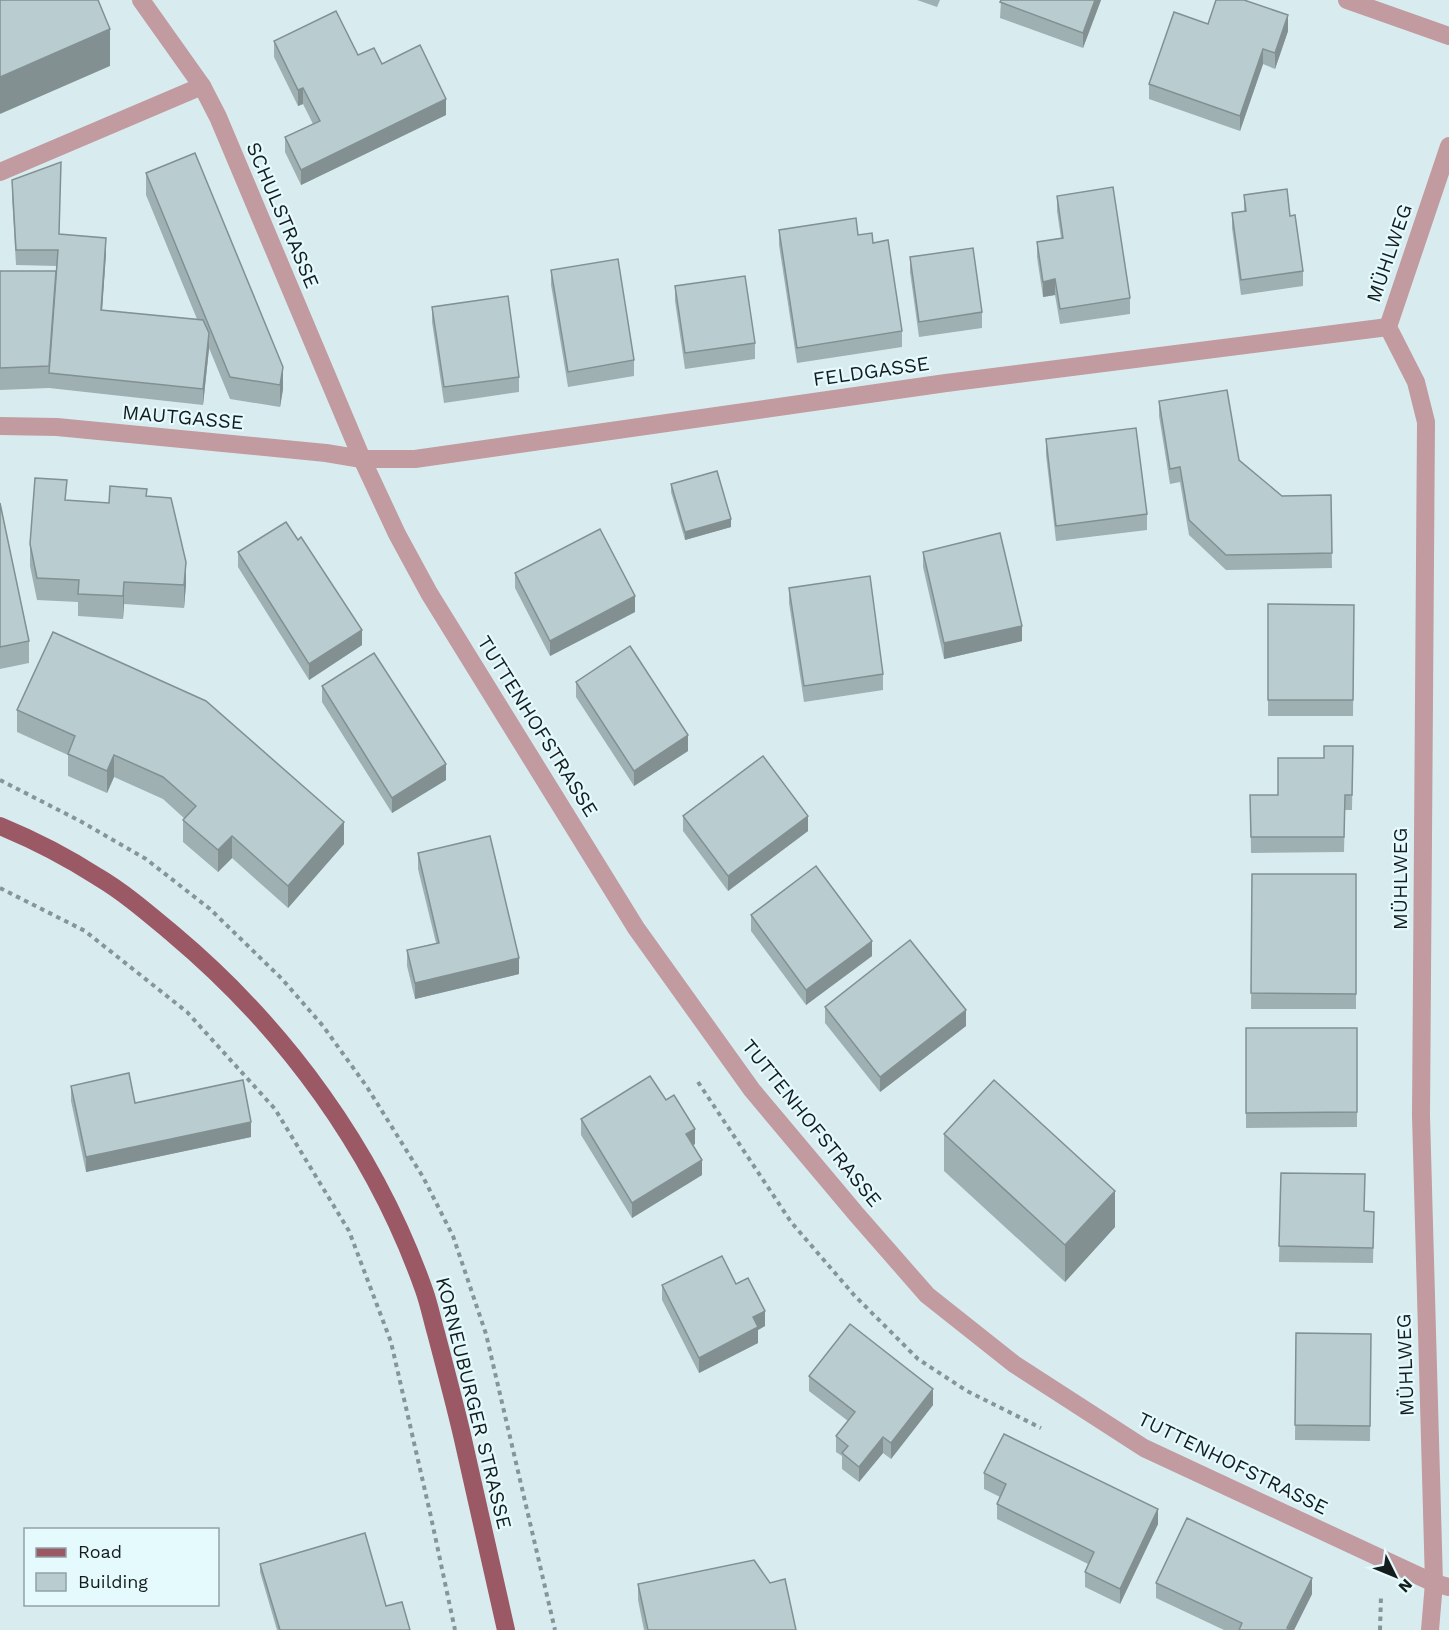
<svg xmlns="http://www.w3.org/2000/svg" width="1449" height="1630" font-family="'Work Sans',sans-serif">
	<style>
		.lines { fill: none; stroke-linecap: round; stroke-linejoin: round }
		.path { stroke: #869598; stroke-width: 4; stroke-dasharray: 4.5 4.5; stroke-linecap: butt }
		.minor { stroke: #c19ba0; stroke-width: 18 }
		.primary { stroke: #9b5965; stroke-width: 18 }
		.wall { fill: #9fb0b3 }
		.shaded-wall { fill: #829092 }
		.building { fill: #b9cdd0; stroke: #829092; stroke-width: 1.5 }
		.labels { text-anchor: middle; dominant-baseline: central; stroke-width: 4.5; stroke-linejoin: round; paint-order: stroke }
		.street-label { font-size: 20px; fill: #151c1e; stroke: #e5fafd }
	</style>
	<rect width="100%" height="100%" fill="#d8ecf0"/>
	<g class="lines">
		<g class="path">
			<polyline points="0,780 80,821 146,859 210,909 282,979 323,1026 367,1087 423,1177 453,1236 486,1334 555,1630"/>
			<polyline points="0,888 85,931 187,1012 275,1109 349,1231 391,1342 431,1517 455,1630"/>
			<polyline points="698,1082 791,1222 854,1295 918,1359 967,1391 1041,1428"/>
			<polyline points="1380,1630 1381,1596"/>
		</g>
		<g class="minor">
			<polyline points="141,0 202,86 218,117 362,459 397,534 429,593 636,928 752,1090 857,1215 927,1295 1014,1364 1144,1448 1434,1583 1449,1587"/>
			<polyline points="1347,0 1449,36"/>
			<polyline points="0,172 202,86"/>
			<polyline points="0,426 57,427 326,453 362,459 415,459 946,383 1388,327"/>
			<polyline points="1430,1630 1434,1583 1421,1116 1426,422 1416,382 1388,327 1449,146"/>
		</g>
		<path class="primary" d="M0,826C34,840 67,857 98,877C125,893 149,914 173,934C285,1028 375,1151 424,1290C429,1304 432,1319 436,1333C445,1367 454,1401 462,1435C477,1500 491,1565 506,1630"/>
	</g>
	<g class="wall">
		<polygon points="917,0 940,0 937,7"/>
		<polygon points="1001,0 1101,0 1083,48 1000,18"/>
		<polygon points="1208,24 1288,31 1275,69 1263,64 1240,131 1149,99 1149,84"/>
		<polygon points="274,41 358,55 382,64 446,115 301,185 285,152 285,137 313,124 303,104 298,106 274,57"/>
		<polygon points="146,173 283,389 280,407 230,399 209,348 203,405 49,388 0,390 0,271 56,271 57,266 16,265 12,196 12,180 60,234 106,253 102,311 197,319 146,195"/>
		<polygon points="1244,195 1290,216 1303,271 1303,286 1241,295 1232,228 1232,213 1244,211"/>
		<polygon points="1057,196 1130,298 1130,314 1060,324 1055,295 1043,297 1037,257 1037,242 1061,238 1057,211"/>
		<polygon points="779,230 858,235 873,243 902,331 902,347 797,363 779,245"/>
		<polygon points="910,257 982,312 982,328 919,337 910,272"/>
		<polygon points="551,270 634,360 634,376 568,387 551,285"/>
		<polygon points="675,286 755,343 755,359 685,369 675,301"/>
		<polygon points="432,307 519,377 519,392 444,403 432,322"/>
		<polygon points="1159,401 1239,460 1282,496 1331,495 1332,568 1226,570 1189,535 1180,482 1170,484 1159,416"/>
		<polygon points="1046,439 1147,514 1147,530 1056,541 1046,455"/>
		<polygon points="671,484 731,527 685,540 671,492"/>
		<polygon points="147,496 186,584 184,608 124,604 123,619 78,616 78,602 37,600 30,566 30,544 67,500 109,503"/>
		<polygon points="0,503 29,641 29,663 0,669"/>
		<polygon points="238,552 362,645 309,680 238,567"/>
		<polygon points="923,552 1022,641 944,659 923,567"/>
		<polygon points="515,573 635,612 550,656 515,588"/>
		<polygon points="789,588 883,674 883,690 804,702 789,603"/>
		<polygon points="1268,604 1354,605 1353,716 1268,716"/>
		<polygon points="576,682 688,751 634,786 576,697"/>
		<polygon points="322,686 446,780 392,813 322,702"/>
		<polygon points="17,710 344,844 288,908 232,858 218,872 183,842 183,820 185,819 163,799 114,777 107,793 68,776 68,755 17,732"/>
		<polygon points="1353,746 1352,810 1345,810 1344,852 1251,853 1250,795 1278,795 1324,758"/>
		<polygon points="683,816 808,831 728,891 683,831"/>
		<polygon points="418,853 519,974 415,999 407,966 407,950 436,943 418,869"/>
		<polygon points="1252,874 1356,874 1356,1009 1251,1009"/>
		<polygon points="751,915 872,956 806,1005 751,931"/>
		<polygon points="825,1007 966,1026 880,1092 825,1023"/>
		<polygon points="1246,1028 1357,1028 1357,1127 1246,1128"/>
		<polygon points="71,1086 135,1103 251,1137 86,1172 71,1101"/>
		<polygon points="581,1119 695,1144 693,1145 702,1175 632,1218 581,1135"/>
		<polygon points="944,1134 1115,1227 1065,1282 944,1171"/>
		<polygon points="1281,1173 1364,1211 1374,1212 1373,1263 1279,1262"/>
		<polygon points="736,1284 765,1326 758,1330 758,1343 699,1373 662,1300 662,1285"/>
		<polygon points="1296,1333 1371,1334 1370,1441 1295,1440"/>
		<polygon points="809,1376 933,1405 891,1459 883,1453 859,1482 842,1469 842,1456 836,1452 836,1436 848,1421 809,1391"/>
		<polygon points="984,1473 1158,1524 1120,1604 1085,1587 1085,1572 1088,1564 997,1519 997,1504 1000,1497 984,1489"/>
		<polygon points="260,1564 386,1606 410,1630 277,1630 260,1572"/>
		<polygon points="1156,1583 1312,1594 1294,1630 1224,1630 1156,1598"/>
		<polygon points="638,1584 796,1630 644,1630 638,1600"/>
	</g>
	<g class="shaded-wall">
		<polygon points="1095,0 1101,0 1083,48 1083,33"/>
		<polygon points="1288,15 1288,31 1275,69 1275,53"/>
		<polygon points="110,29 110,66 0,114 0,77"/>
		<polygon points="1263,49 1263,64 1240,131 1240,116"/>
		<polygon points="303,88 303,104 298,106 298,90"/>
		<polygon points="446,99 446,115 301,185 301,170"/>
		<polygon points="106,238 106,253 101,326 101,310"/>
		<polygon points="1055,279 1055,295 1043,297 1043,282"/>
		<polygon points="209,333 209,349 203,405 203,389"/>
		<polygon points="283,367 283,389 280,407 280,385"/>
		<polygon points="731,519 731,527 685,540 685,532"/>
		<polygon points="186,562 186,584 184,608 184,585"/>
		<polygon points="124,582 124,604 123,619 123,596"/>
		<polygon points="635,596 635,612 550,656 550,641"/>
		<polygon points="1022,626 1022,641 944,659 944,643"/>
		<polygon points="362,630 362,645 309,680 309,664"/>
		<polygon points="688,735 688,751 634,786 634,771"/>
		<polygon points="114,755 114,777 107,793 107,771"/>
		<polygon points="446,764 446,780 392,813 392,798"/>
		<polygon points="808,816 808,831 728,891 728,876"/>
		<polygon points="344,822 344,844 288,908 288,886"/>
		<polygon points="232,836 232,858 218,872 218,850"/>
		<polygon points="872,941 872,956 806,1005 806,990"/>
		<polygon points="519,958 519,974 415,999 415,983"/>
		<polygon points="966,1010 966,1026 880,1092 880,1077"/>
		<polygon points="251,1122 251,1137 86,1172 86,1157"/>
		<polygon points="695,1129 695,1144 686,1150 686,1134"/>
		<polygon points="702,1160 702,1175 632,1218 632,1203"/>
		<polygon points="1115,1191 1115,1227 1065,1282 1065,1245"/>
		<polygon points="765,1311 765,1326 758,1330 758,1343 699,1373 699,1358 753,1317"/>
		<polygon points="933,1389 933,1405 891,1459 891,1443"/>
		<polygon points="883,1437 883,1453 859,1482 859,1467"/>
		<polygon points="1158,1509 1158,1524 1120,1604 1120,1589"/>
		<polygon points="1312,1578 1312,1594 1294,1630 1287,1630"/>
	</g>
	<g class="building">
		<polygon points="0,0 98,0 110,29 0,77"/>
		<polygon points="1001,0 1095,0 1083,33 1000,2"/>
		<polygon points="1216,0 1244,0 1288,15 1275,53 1263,49 1240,116 1149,84 1174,12 1208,24"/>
		<polygon points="336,11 358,55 374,48 382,64 420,45 446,99 301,170 285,137 320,121 303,88 298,90 274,41"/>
		<polygon points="195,153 283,367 280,385 230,377 146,173"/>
		<polygon points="61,162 59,234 106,238 101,310 203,320 209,333 203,389 49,373 58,250 16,250 12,180"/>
		<polygon points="1113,187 1130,298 1060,309 1055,279 1043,282 1037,242 1063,238 1057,196"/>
		<polygon points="1287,189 1290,216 1295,215 1303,271 1241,280 1232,213 1246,211 1244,195"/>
		<polygon points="856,218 858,235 872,233 873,243 888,240 902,331 797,348 779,230"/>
		<polygon points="973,248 982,312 919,322 910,257"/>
		<polygon points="618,259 634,360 568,372 551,270"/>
		<polygon points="0,271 56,271 49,366 0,368"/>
		<polygon points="745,276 755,343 685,353 675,286"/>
		<polygon points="508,296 519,377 444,387 432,307"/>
		<polygon points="1227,390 1239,460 1282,496 1331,495 1332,553 1226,555 1189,520 1180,467 1170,469 1159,401"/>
		<polygon points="1136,428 1147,514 1056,526 1046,439"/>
		<polygon points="717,471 731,519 685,532 671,484"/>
		<polygon points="35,478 67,480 65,500 109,503 110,486 147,489 146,496 171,498 186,562 184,585 124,582 123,596 78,594 79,580 37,578 30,544"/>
		<polygon points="0,503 29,641 0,647"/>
		<polygon points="286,522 298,540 301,537 362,630 309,664 238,552"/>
		<polygon points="600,529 635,596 550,641 515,573"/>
		<polygon points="1000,533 1022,626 944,643 923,552"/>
		<polygon points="870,576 883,674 804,686 789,588"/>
		<polygon points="1268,604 1354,605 1353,700 1268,700"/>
		<polygon points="53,632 206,701 344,822 288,886 232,836 218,850 183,820 196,806 163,777 114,755 107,771 68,754 75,736 17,710"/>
		<polygon points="630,646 688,735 634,771 576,682"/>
		<polygon points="374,653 446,764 392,798 322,686"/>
		<polygon points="1324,746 1353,746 1352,795 1345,795 1344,837 1251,837 1250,795 1278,795 1278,758 1324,758"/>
		<polygon points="763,756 808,816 728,876 683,816"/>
		<polygon points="490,836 519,958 415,983 407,950 439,943 418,853"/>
		<polygon points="816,866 872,941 806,990 751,915"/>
		<polygon points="1252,874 1356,874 1356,994 1251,993"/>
		<polygon points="910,940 966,1010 880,1077 825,1007"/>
		<polygon points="1246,1028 1357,1028 1357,1112 1246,1113"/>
		<polygon points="129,1073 135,1103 243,1080 251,1122 86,1157 71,1086"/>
		<polygon points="650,1076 666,1100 674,1095 695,1129 686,1134 702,1160 632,1203 581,1119"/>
		<polygon points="994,1080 1115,1191 1065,1245 944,1134"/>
		<polygon points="1281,1173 1365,1174 1364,1211 1374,1212 1373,1248 1279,1246"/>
		<polygon points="722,1256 736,1284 748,1278 765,1311 753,1317 758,1327 699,1358 662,1285"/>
		<polygon points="850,1324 933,1389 891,1443 883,1437 859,1467 842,1453 848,1446 836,1436 855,1412 809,1376"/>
		<polygon points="1296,1333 1371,1334 1370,1426 1295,1425"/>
		<polygon points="1004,1434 1158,1509 1120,1589 1085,1572 1094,1552 997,1504 1006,1484 984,1473"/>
		<polygon points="1187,1518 1312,1578 1287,1628 1291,1630 1239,1630 1242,1623 1156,1583"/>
		<polygon points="365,1533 386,1606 402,1602 410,1630 280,1630 260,1564"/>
		<polygon points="754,1560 770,1583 785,1579 796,1630 648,1630 638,1584"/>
	</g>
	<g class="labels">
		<g class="street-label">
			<text transform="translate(283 215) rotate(67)">SCHULSTRASSE</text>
			<text transform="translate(1389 253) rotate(-71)">MÜHLWEG</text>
			<text transform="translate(871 371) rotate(-8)">FELDGASSE</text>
			<text transform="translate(183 417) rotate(5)">MAUTGASSE</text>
			<text transform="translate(538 726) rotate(58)">TUTTENHOFSTRASSE</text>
			<text transform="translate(1400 879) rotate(-90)">MÜHLWEG</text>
			<text transform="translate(812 1123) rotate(51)">TUTTENHOFSTRASSE</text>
			<text transform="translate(1405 1365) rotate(-92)">MÜHLWEG</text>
			<text transform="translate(474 1403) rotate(76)">KORNEUBURGER STRASSE</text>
			<text transform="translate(1233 1463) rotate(26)">TUTTENHOFSTRASSE</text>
		</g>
	</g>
	<rect x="24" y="1528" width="195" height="78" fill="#e5fafd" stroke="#92a1a4" stroke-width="1.5"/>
	<rect x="36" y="1548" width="30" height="9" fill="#9b5965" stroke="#92a1a4" stroke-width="1.5"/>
	<text x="78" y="1558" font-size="18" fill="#151c1e">Road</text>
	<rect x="36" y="1573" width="30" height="18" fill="#b9cdd0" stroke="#92a1a4" stroke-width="1.5"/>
	<text x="78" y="1588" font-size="18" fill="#151c1e">Building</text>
	<g transform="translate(1395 1576) rotate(133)" stroke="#e5fafd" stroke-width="4.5" paint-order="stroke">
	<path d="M0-4.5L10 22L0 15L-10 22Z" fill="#151c1e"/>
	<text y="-9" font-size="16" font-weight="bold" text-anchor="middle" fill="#151c1e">N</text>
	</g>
</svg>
